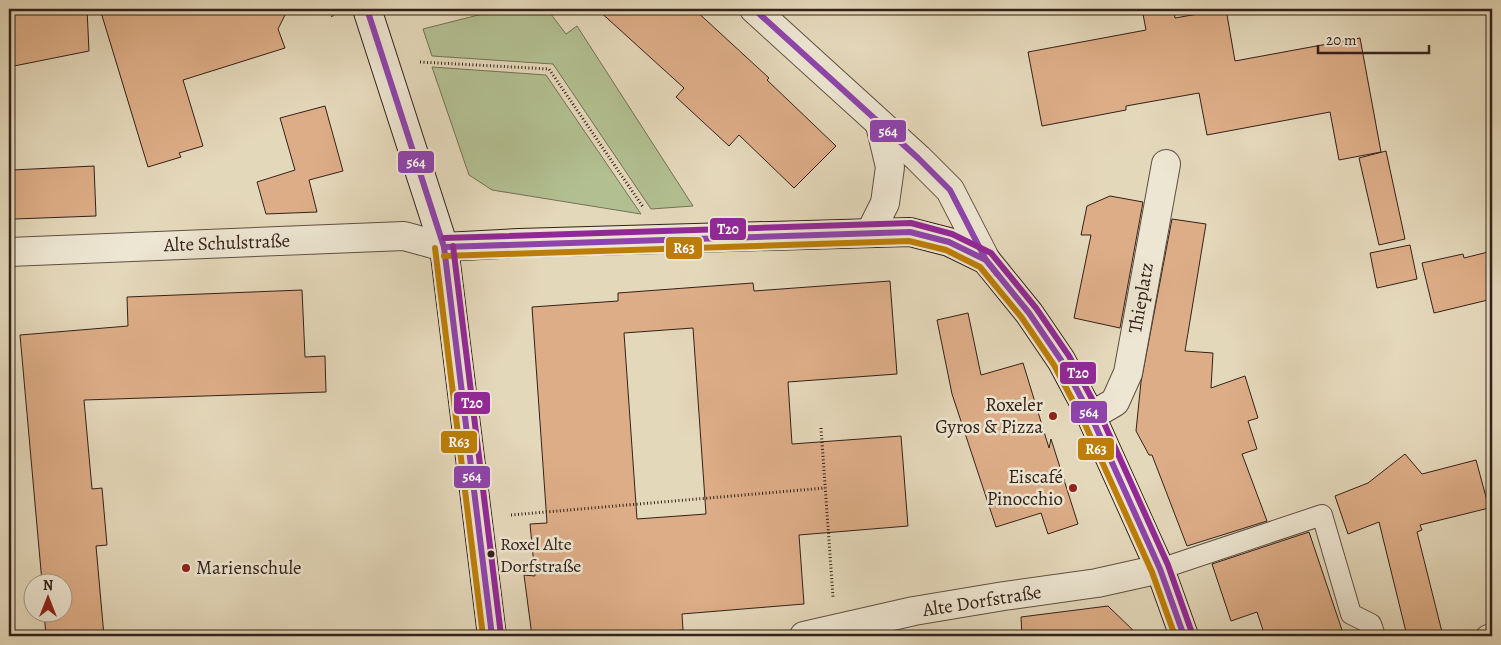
<svg xmlns="http://www.w3.org/2000/svg" width="1501" height="645" font-family="Alegreya,serif">
	<style>
		.green { fill: #b2bf91; stroke: #727056 }
		.building { fill: #ddad87; stroke: #33211a; fill-rule: evenodd }
		.lines { fill: none; stroke-linecap: round; stroke-linejoin: round }
		.lane-casing { stroke: #5f4f42; stroke-width: 22 }
		.street-casing { stroke: #5f4f42; stroke-width: 30 }
		.secondary-casing { stroke: #33211a; stroke-width: 30 }
		.path { stroke: #33211a; stroke-width: 3; stroke-dasharray: 1 2.5; stroke-linecap: butt }
		.lane { stroke: #ede6d2; stroke-width: 20 }
		.street { stroke: #ede6d2; stroke-width: 28 }
		.secondary { stroke: #ede6d2; stroke-width: 28 }
		.bus-1-casing { stroke: #ede6d2; stroke-width: 10 }
		.bus-2-casing { stroke: #ede6d2; stroke-width: 10 }
		.bus-3-casing { stroke: #ede6d2; stroke-width: 10 }
		.bus-1 { stroke: #8e44ad; stroke-width: 6 }
		.bus-2 { stroke: #bc7e08; stroke-width: 6 }
		.bus-3 { stroke: #922898; stroke-width: 6 }
		.poi-dot { fill: #8f2418; stroke: #ede6d2; stroke-width: 2 }
		.bus-dot { fill: #33211a; stroke: #ede6d2; stroke-width: 2 }
		.labels { text-anchor: middle; dominant-baseline: central; stroke-width: 5; stroke-linejoin: round; paint-order: stroke }
		.bus-label { font-size: 18px; fill: #33211a; stroke: #ede6d2; text-anchor: start }
		.street-label { font-size: 19px; fill: #33211a; stroke: #ede6d2 }
		.poi-label { font-size: 19px; fill: #33211a; stroke: #ede6d2; text-anchor: end }
		.line-badge { stroke: #ede6d2; stroke-width: 2 }
		.badge-label { font-size: 14px; text-anchor: middle; font-weight: bold; fill: #fff }
	</style>
	<rect width="100%" height="100%" fill="#e4d8ba"/>
	<filter id="stains"><feTurbulence type="fractalNoise" baseFrequency=".004" numOctaves="4"/><feColorMatrix values="0 0 0 0 .2 0 0 0 0 .09 0 0 0 0 .02 0 0 0 .5 -.17"/></filter>
	<radialGradient id="worn" r=".72"><stop offset=".6" stop-color="#630" stop-opacity="0"/><stop offset="1" stop-color="#630" stop-opacity=".3"/></radialGradient>
	<g class="green">
		<polygon points="502,9 547,9 566,34 577,26 693,206 651,209 553,64 432,56 423,29"/>
		<polygon points="432,67 546,75 641,214 492,190 469,175"/>
	</g>
	<g class="building">
		<polygon points="9,9 87,9 89,51 9,67"/>
		<polygon points="100,9 288,9 278,29 285,48 183,80 203,146 179,153 181,157 148,167"/>
		<polygon points="597,9 694,9 769,78 767,80 836,146 794,188 739,135 729,146 676,97 684,88"/>
		<polygon points="1142,9 1174,9 1175,18 1226,9 1235,61 1360,38 1381,152 1339,160 1330,112 1207,135 1199,93 1126,106 1126,110 1042,126 1028,52 1146,30"/>
		<polygon points="325,106 343,171 309,180 317,212 266,214 257,182 295,170 280,118"/>
		<polygon points="1386,151 1405,239 1379,245 1359,158"/>
		<polygon points="94,166 96,216 14,219 12,170"/>
		<polygon points="1110,196 1143,202 1120,328 1074,318 1091,235 1081,235 1087,206"/>
		<polygon points="1172,219 1206,224 1185,351 1213,353 1211,388 1245,376 1258,418 1248,421 1257,449 1242,454 1267,521 1187,546 1152,455 1149,455 1136,431 1141,382"/>
		<polygon points="1410,245 1417,279 1377,288 1370,253"/>
		<polygon points="1492,251 1492,299 1434,313 1422,263 1463,254 1464,258"/>
		<path d="M890,281L897,374L788,382L792,444L901,436L908,526L799,535L804,604L682,614L683,630L621,636H532L524,575L535,576L530,524L547,523L532,307L618,301V293L753,283L754,291ZM693,328L706,514L637,519L624,333Z"/>
		<polygon points="302,290 305,357 325,356 326,392 84,400 92,489 102,488 107,545 96,546 104,636 46,636 44,612 62,612 62,582 42,582 20,335 128,326 127,297"/>
		<polygon points="968,313 981,375 1023,363 1049,448 1051,439 1078,524 1048,534 1041,513 996,527 952,394 937,320"/>
		<polygon points="1405,454 1422,474 1476,460 1489,508 1420,525 1422,530 1417,532 1443,636 1407,636 1379,522 1348,534 1335,496 1368,483"/>
		<polygon points="1309,532 1344,636 1265,636 1257,612 1231,621 1212,564"/>
		<polygon points="1108,606 1139,636 1022,636 1021,617"/>
	</g>
	<g class="lines">
		<defs>
			<g id="lane">
				<polyline points="1160,569 1322,515 1351,614 1371,624 1375,636"/>
				<polyline points="1486,636 1492,633"/>
			</g>
			<g id="street">
				<polyline points="754,9 918,158 950,190 986,260"/>
				<polyline points="870,233 885,203 890,167 880,125"/>
				<polyline points="9,252 404,236 444,247"/>
				<polyline points="1091,416 1115,402 1128,373 1166,164"/>
				<polyline points="804,636 914,611 1004,596 1097,583 1160,569"/>
			</g>
			<g id="secondary">
				<polyline points="367,9 444,247 492,636"/>
				<polyline points="444,247 519,243 910,232 949,242 986,260 1029,313 1061,360 1091,416 1160,569 1184,636"/>
			</g>
		</defs>
		<use href="#lane" class="lane-casing"/>
		<use href="#street" class="street-casing"/>
		<use href="#secondary" class="secondary-casing"/>
		<g class="path">
			<polyline points="330,9 333,18"/>
			<polyline points="420,62 549,69 643,207"/>
			<polyline points="821,428 833,597"/>
			<polyline points="511,515 825,488"/>
		</g>
		<use href="#lane" class="lane"/>
		<use href="#street" class="street"/>
		<use href="#secondary" class="secondary"/>
		<defs>
			<g id="bus-1">
				<polyline points="367,9 444,247 492,636"/>
				<polyline points="754,9 918,158 950,190 986,260 997,274"/>
				<polyline points="444,247 910,232 949,242 986,260 1029,313 1061,360 1091,416 1160,569 1184,636"/>
			</g>
			<g id="bus-2">
				<polyline points="435,248 483,636"/>
				<polyline points="444,256 909,241 946,250 980,267 1022,318 1054,365 1083,420 1152,572 1175,636"/>
			</g>
			<g id="bus-3">
				<polyline points="444,238 911,223 952,234 991,253 1036,308 1069,356 1099,412 1168,565 1192,633"/>
				<polyline points="453,246 501,635"/>
			</g>
		</defs>
		<use href="#bus-1" class="bus-1-casing"/>
		<use href="#bus-2" class="bus-2-casing"/>
		<use href="#bus-3" class="bus-3-casing"/>
		<use href="#bus-1" class="bus-1"/>
		<use href="#bus-2" class="bus-2"/>
		<use href="#bus-3" class="bus-3"/>
	</g>
	<g class="poi-dot">
		<circle cx="1053" cy="416" r="5"/>
		<circle cx="1073" cy="488" r="5"/>
		<circle cx="186" cy="568" r="5"/>
	</g>
	<circle class="bus-dot" cx="491" cy="554" r="4.5"/>
	<g class="labels">
		<g class="bus-label">
			<text x="500" y="544">Roxel Alte<tspan x="500" dy="22">Dorfstraße</tspan></text>
		</g>
		<g class="street-label">
			<text transform="translate(227 243) rotate(-2)">Alte Schulstraße</text>
			<text transform="translate(1141 298) rotate(-80)">Thieplatz</text>
			<text transform="translate(982 601) rotate(-9)">Alte Dorfstraße</text>
		</g>
		<g class="poi-label">
			<text x="1043" y="405">Roxeler<tspan x="1043" dy="22">Gyros &amp; Pizza</tspan></text>
			<text x="1063" y="477">Eiscafé<tspan x="1063" dy="22">Pinocchio</tspan></text>
			<text x="196" y="568" text-anchor="start">Marienschule</text>
		</g>
	</g>
	<g class="line-badge">
		<rect x="869" y="119" width="38" height="24" rx="5" fill="#8e44ad"/>
		<rect x="397" y="150" width="38" height="24" rx="5" fill="#8e44ad"/>
		<rect x="709" y="217" width="38" height="24" rx="5" fill="#922898"/>
		<rect x="665" y="236" width="38" height="24" rx="5" fill="#bc7e08"/>
		<rect x="1059" y="361" width="38" height="24" rx="5" fill="#922898"/>
		<rect x="453" y="391" width="38" height="24" rx="5" fill="#922898"/>
		<rect x="1070" y="400" width="38" height="24" rx="5" fill="#8e44ad"/>
		<rect x="440" y="430" width="38" height="24" rx="5" fill="#bc7e08"/>
		<rect x="1077" y="437" width="38" height="24" rx="5" fill="#bc7e08"/>
		<rect x="453" y="465" width="38" height="24" rx="5" fill="#8e44ad"/>
	</g>
	<g class="badge-label">
		<text x="888" y="136">564</text>
		<text x="416" y="167">564</text>
		<text x="728" y="234">T20</text>
		<text x="684" y="253">R63</text>
		<text x="1078" y="378">T20</text>
		<text x="472" y="408">T20</text>
		<text x="1089" y="417">564</text>
		<text x="459" y="447">R63</text>
		<text x="1096" y="454">R63</text>
		<text x="472" y="481">564</text>
	</g>
	<rect width="1501" height="645" fill="none" stroke="#e4d8ba" stroke-width="30"/>
	<rect x="10" y="10" width="1481" height="625" fill="none" stroke="#33211a" stroke-width="2.5"/>
	<rect x="15" y="15" width="1471" height="615" fill="none" stroke="#33211a"/>
	<g transform="translate(48 598)"><circle r="24" fill="#ede6d2" stroke="#a39788"/>
	<path d="M0-4L9 19L0 12L-9 19Z" fill="#8f2418"/>
	<text y="-8" font-size="14" font-weight="bold" text-anchor="middle" fill="#33211a">N</text>
	</g>
	<path d="M1318 45v8h111v-8" fill="none" stroke="#33211a" stroke-width="2.5"/>
	<text x="1326" y="45" font-size="15" fill="#33211a" stroke="#ede6d2" stroke-width="4" paint-order="stroke">20 m</text>
	<rect width="100%" height="100%" filter="url(#stains)"/>
	<rect width="100%" height="100%" fill="url(#worn)"/>
</svg>
